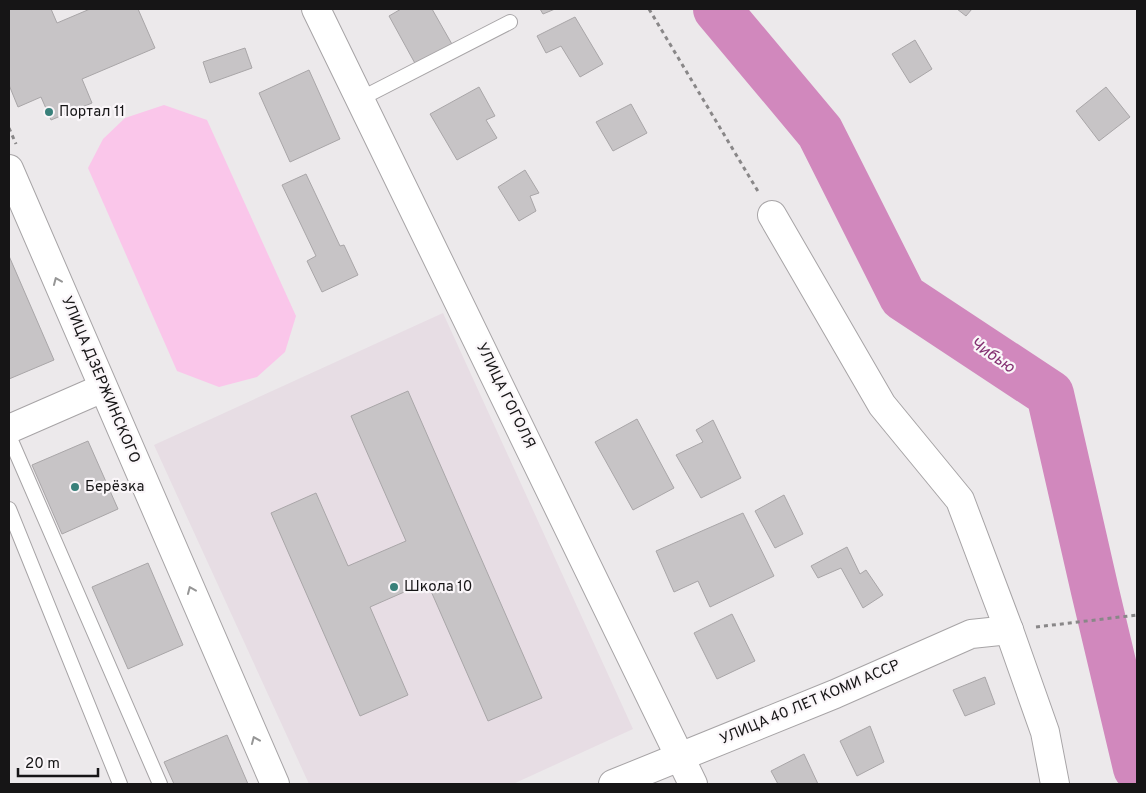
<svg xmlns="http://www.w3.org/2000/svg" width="1146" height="793" font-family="Overpass,sans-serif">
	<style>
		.built { fill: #e7dde4 }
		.green { fill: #fac6ea }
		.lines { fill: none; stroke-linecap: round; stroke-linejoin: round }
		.river { stroke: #d188bd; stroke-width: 48 }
		.building { fill: #c7c4c6; stroke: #a9a6a8 }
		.service-casing { stroke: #a7a4a6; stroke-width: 16 }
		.minor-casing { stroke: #a7a4a6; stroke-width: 30 }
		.tertiary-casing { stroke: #a7a4a6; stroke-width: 30 }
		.path { stroke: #898788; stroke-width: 3; stroke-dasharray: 4 4; stroke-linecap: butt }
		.service { stroke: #fff; stroke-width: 14 }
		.minor { stroke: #fff; stroke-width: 28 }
		.tertiary { stroke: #fff; stroke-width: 28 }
		.oneway { stroke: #969696 }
		.poi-dot { fill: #39807a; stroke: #faf6f9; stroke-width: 2 }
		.labels { text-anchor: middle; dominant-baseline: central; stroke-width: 4.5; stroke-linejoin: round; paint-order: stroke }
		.poi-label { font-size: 15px; fill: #161516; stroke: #faf6f9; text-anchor: start }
		.street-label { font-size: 15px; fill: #161516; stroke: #faf6f9 }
		.water-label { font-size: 16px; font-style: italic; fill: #842f71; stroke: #faf6f9 }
	</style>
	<rect width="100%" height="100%" fill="#ece9eb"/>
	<polygon class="built" points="443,313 633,729 513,784 309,784 154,445"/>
	<polygon class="green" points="164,105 207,120 296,316 285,352 257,377 219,387 177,371 88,168 103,139 125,118"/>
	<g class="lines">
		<polyline class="river" points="717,9 820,132 903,297 1050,394 1095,591 1137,768"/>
	</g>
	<g class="building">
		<polygon points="9,9 51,9 57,23 90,9 138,9 155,48 82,79 92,103 51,120 41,97 18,107 9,85"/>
		<polygon points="401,9 432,9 453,46 417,67 389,16"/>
		<polygon points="540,9 555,9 543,14"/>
		<polygon points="957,9 972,9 966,16"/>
		<polygon points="575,17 603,64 580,77 561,46 546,53 537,36"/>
		<polygon points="915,40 932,69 910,83 892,54"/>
		<polygon points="245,48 252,68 210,83 203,62"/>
		<polygon points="309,70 340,139 290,162 259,93"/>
		<polygon points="479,87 495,116 486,120 497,138 457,160 430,114"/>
		<polygon points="1106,87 1130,117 1099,141 1076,111"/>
		<polygon points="631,104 647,133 613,151 596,122"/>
		<polygon points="525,170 539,193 530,196 536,211 519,221 498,187"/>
		<polygon points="306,174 340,246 344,245 358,275 322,292 307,261 316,256 282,185"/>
		<polygon points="9,256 54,360 9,379"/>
		<polygon points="408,391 542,698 488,721 427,582 370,607 408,695 360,716 271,513 316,493 348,566 406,541 351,416"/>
		<polygon points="637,419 674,488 633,510 595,442"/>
		<polygon points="713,420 741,478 701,498 676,455 703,442 696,430"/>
		<polygon points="88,441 118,509 62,534 32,465"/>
		<polygon points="784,495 803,534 775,548 755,511"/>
		<polygon points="743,513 774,576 710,607 698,581 674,592 656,551"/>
		<polygon points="847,547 860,574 866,570 883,595 863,608 841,568 818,578 811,566"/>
		<polygon points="148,563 183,645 128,669 92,587"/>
		<polygon points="732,614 755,661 717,679 694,633"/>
		<polygon points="985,677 995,704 965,716 953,690"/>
		<polygon points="870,726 884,762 857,776 840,741"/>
		<polygon points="227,735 248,784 174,784 164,762"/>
		<polygon points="804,754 818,784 778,784 771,771"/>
	</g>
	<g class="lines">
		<defs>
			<g id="service">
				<polyline points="360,99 510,22"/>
				<polyline points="9,436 160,784"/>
				<polyline points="9,509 120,784"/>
			</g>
			<g id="minor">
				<polyline points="316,9 693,784"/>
				<polyline points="772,215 882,405 960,500 1009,630 1045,732 1055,784"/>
				<polyline points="9,429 103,388"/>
				<polyline points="613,784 835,694 971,634 1009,630"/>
			</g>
			<polyline id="tertiary" points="9,169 275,784"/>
		</defs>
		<use href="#service" class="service-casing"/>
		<use href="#minor" class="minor-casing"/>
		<use href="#tertiary" class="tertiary-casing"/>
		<g class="path">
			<polyline points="649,9 759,193"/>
			<polyline points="9,128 16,144"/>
			<polyline points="1036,627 1137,615"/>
		</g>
		<use href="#service" class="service"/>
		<use href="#minor" class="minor"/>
		<use href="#tertiary" class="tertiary"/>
	</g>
	<defs><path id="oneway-chevron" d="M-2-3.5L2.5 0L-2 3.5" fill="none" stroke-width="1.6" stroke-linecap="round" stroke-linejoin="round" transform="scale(1.25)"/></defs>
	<g class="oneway">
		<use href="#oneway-chevron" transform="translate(57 281) rotate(-113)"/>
		<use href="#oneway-chevron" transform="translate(191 590) rotate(-113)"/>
		<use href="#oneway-chevron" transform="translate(255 740) rotate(-113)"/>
	</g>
	<g class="poi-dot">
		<circle cx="49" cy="112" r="5"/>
		<circle cx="75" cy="487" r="5"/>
		<circle cx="394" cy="587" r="5"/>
	</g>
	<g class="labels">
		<g class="poi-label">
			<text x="59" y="112">Портал 11</text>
			<text x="85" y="487">Берёзка</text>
			<text x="404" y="587">Школа 10</text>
		</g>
		<g class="street-label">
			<text transform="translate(100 380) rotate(67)">УЛИЦА ДЗЕРЖИНСКОГО</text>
			<text transform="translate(505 396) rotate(64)">УЛИЦА ГОГОЛЯ</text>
			<text transform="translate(810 703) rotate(-23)">УЛИЦА 40 ЛЕТ КОМИ АССР</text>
		</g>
		<g class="water-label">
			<text transform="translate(992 356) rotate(34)">Чибью</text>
		</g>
	</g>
	<rect width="1146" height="793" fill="none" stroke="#161516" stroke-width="20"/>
	<path d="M18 768v8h80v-8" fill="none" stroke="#161516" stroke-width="2.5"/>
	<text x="25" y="768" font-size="15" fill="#161516" stroke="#faf6f9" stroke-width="4" paint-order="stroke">20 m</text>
</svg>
